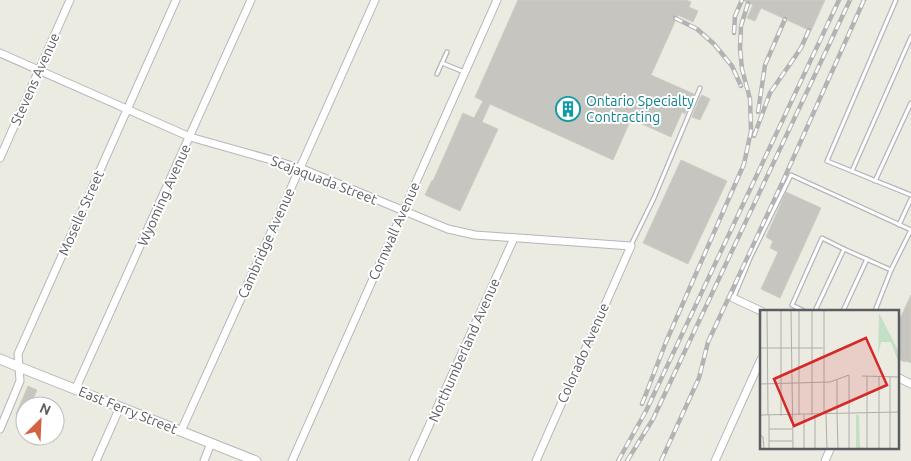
<svg xmlns="http://www.w3.org/2000/svg" width="911" height="461" font-family="Ubuntu,sans-serif">
	<style>
		.building { fill: #c7c5bf; stroke: #cfcdc1 }
		.lines { fill: none; stroke-linecap: round; stroke-linejoin: round }
		.lane-casing { stroke: #b5b6bb; stroke-width: 5.5 }
		.street-casing { stroke: #b5b6bb; stroke-width: 9 }
		.secondary-casing { stroke: #b6b7bd; stroke-width: 11 }
		.lane { stroke: #fff; stroke-width: 3 }
		.street { stroke: #fff; stroke-width: 7 }
		.secondary { stroke: #fff; stroke-width: 9 }
		.rail-casing { stroke: #b2b3b3; stroke-width: 4.5 }
		.rail { stroke: #fff; stroke-width: 2.5; stroke-dasharray: 8; stroke-linecap: butt }
		.labels { text-anchor: middle; dominant-baseline: central; stroke-width: 4; stroke-linejoin: round; paint-order: stroke }
		.street-label { font-size: 14px; fill: #5a5c61; stroke: #fff }
		.culture-label { font-size: 14px; fill: #0d838f; stroke: #fff; text-anchor: start }
		.inset-road { fill: none; stroke: #adaeaa; stroke-width: 1 }
		.view { fill: #d62828; fill-opacity: 0.15; stroke: #d62828; stroke-width: 2.5 }
		.inset-edge { fill: none; stroke: #5a5c61; stroke-width: 2.5 }
	</style>
	<rect width="100%" height="100%" fill="#ebebe2"/>
	<g class="building">
		<polygon points="518,0 686,0 691,2 689,7 698,11 693,22 678,15 651,75 694,94 685,114 682,112 671,137 631,119 613,160 490,104 482,122 498,129 460,211 425,195 432,180 433,181 463,113 474,118 483,101 475,97"/>
		<polygon points="742,0 825,0 811,31 761,8 755,21 747,18 753,5"/>
		<polygon points="702,95 710,99 700,120 692,117 700,97 701,97"/>
		<polygon points="681,160 727,181 688,264 643,243"/>
		<polygon points="786,192 821,208 780,298 761,289 778,252 770,248 773,241 766,237"/>
		<polygon points="911,295 911,363 906,361 905,362 897,359 897,325"/>
		<polygon points="28,386 37,390 30,406 25,406 25,418 16,414"/>
	</g>
	<g class="lines">
		<defs>
			<g id="lane">
				<polyline points="896,0 827,161 911,195"/>
				<polyline points="447,52 442,63 464,72"/>
				<polyline points="437,74 442,63"/>
				<polyline points="852,171 911,37"/>
				<polyline points="875,181 911,103"/>
				<polyline points="899,225 911,199"/>
				<polyline points="631,245 654,198 700,88"/>
				<polyline points="734,297 751,256 791,175 911,230"/>
				<polyline points="804,311 792,305 822,238 844,249"/>
				<polyline points="815,311 844,249 891,270"/>
				<polyline points="843,311 867,259"/>
				<polyline points="875,311 891,270 911,230"/>
			</g>
			<g id="street">
				<polyline points="0,53 190,137 300,168 448,229 475,235 631,246 536,461"/>
				<polyline points="0,158 70,0"/>
				<polyline points="733,298 761,311"/>
				<polyline points="897,377 911,384"/>
				<polyline points="75,390 251,0"/>
				<polyline points="0,429 20,381 18,354 176,0"/>
				<polyline points="181,431 300,168 375,0"/>
				<polyline points="96,461 120,407"/>
				<polyline points="204,461 211,443"/>
				<polyline points="292,461 497,0"/>
				<polyline points="413,461 514,238"/>
				<polyline points="715,461 761,359"/>
				<polyline points="825,461 831,447"/>
			</g>
			<polyline id="secondary" points="0,359 19,367 256,461"/>
		</defs>
		<use href="#lane" class="lane-casing"/>
		<use href="#street" class="street-casing"/>
		<use href="#secondary" class="secondary-casing"/>
		<use href="#lane" class="lane"/>
		<use href="#street" class="street"/>
		<use href="#secondary" class="secondary"/>
		<defs>
			<g id="rail">
				<polyline points="675,18 697,29 714,44 732,66 741,86"/>
				<polyline points="734,33 735,16 742,0"/>
				<polyline points="758,112 765,65 785,19"/>
				<polyline points="754,136 770,93 801,48 809,30"/>
				<polyline points="642,404 666,342 744,164 751,131 750,99 742,69 740,48 741,26 748,3"/>
				<polyline points="618,461 646,411 839,0"/>
				<polyline points="627,461 653,419 850,0"/>
				<polyline points="661,461 699,378 708,342 783,181 864,0"/>
			</g>
		</defs>
		<use href="#rail" class="rail-casing"/>
		<use href="#rail" class="rail"/>
	</g>
	<defs>
		<symbol id="building-ring" viewBox="-11 -11 22 22"><circle r="9.5" fill="#fff" stroke="#0f9aa8" stroke-width="1.5"/><path d="M-4-6H4V6H1V3H-1V6H-4ZM-2.5-4.3h1.7v1.8h-1.7ZM.8-4.3h1.7v1.8H.8ZM-2.5-1h1.7V.8h-1.7ZM.8-1h1.7V.8H.8Z" fill="#0f9aa8"/></symbol>
	</defs>
	<g fill-rule="evenodd">
		<use href="#building-ring" x="554" y="95" width="28" height="28"/>
	</g>
	<g class="labels">
		<g class="street-label">
			<text transform="translate(35 79) rotate(-66)">Stevens Avenue</text>
			<text transform="translate(324 180) rotate(21)">Scajaquada Street</text>
			<text transform="translate(164 195) rotate(-66)">Wyoming Avenue</text>
			<text transform="translate(81 213) rotate(-66)">Moselle Street</text>
			<text transform="translate(394 231) rotate(-66)">Cornwall Avenue</text>
			<text transform="translate(266 243) rotate(-66)">Cambridge Avenue</text>
			<text transform="translate(464 350) rotate(-66)">Northumberland Avenue</text>
			<text transform="translate(583 353) rotate(-66)">Colorado Avenue</text>
			<text transform="translate(128 410) rotate(22)">East Ferry Street</text>
		</g>
		<g class="culture-label">
			<text x="586" y="101">Ontario Specialty<tspan x="586" dy="16">Contracting</tspan></text>
		</g>
	</g>
	<g transform="translate(760 310)">
		<rect width="139" height="139" fill="#ebebe2"/>
		<path d="M119,3L139,42V54L131,32H121L118,46ZM96,105H99L100,137L106,139H96Z" fill="#c1e0c6"/>
		<path class="inset-road" d="M7,0L8,105M21,0V106M31,0L33,139M0,38H63M102,66L139,67M130,67V139M0,74L70,72L89,65V139M64,104V0M66,104L67,139M77,104L78,139M77,104V70M0,105L139,102M9,105V139M39,105V0M44,105V139M52,105V0M55,105V139M9,119H32M0,125L3,127L4,139M9,131H32M107,139V66M119,139V67"/>
		<path class="view" d="M106,28L127,75L34,116L14,69Z"/>
		<rect width="139" height="139" class="inset-edge"/>
	</g>
	<g transform="translate(40 421) rotate(24)"><circle r="24" fill="#ffffff" stroke="#bdbec0"/>
	<path d="M0-4L9 19L0 12L-9 19Z" fill="#d36240"/>
	<text y="-8" font-size="14" font-weight="bold" text-anchor="middle" fill="#5a5c61">N</text>
	</g>
</svg>
